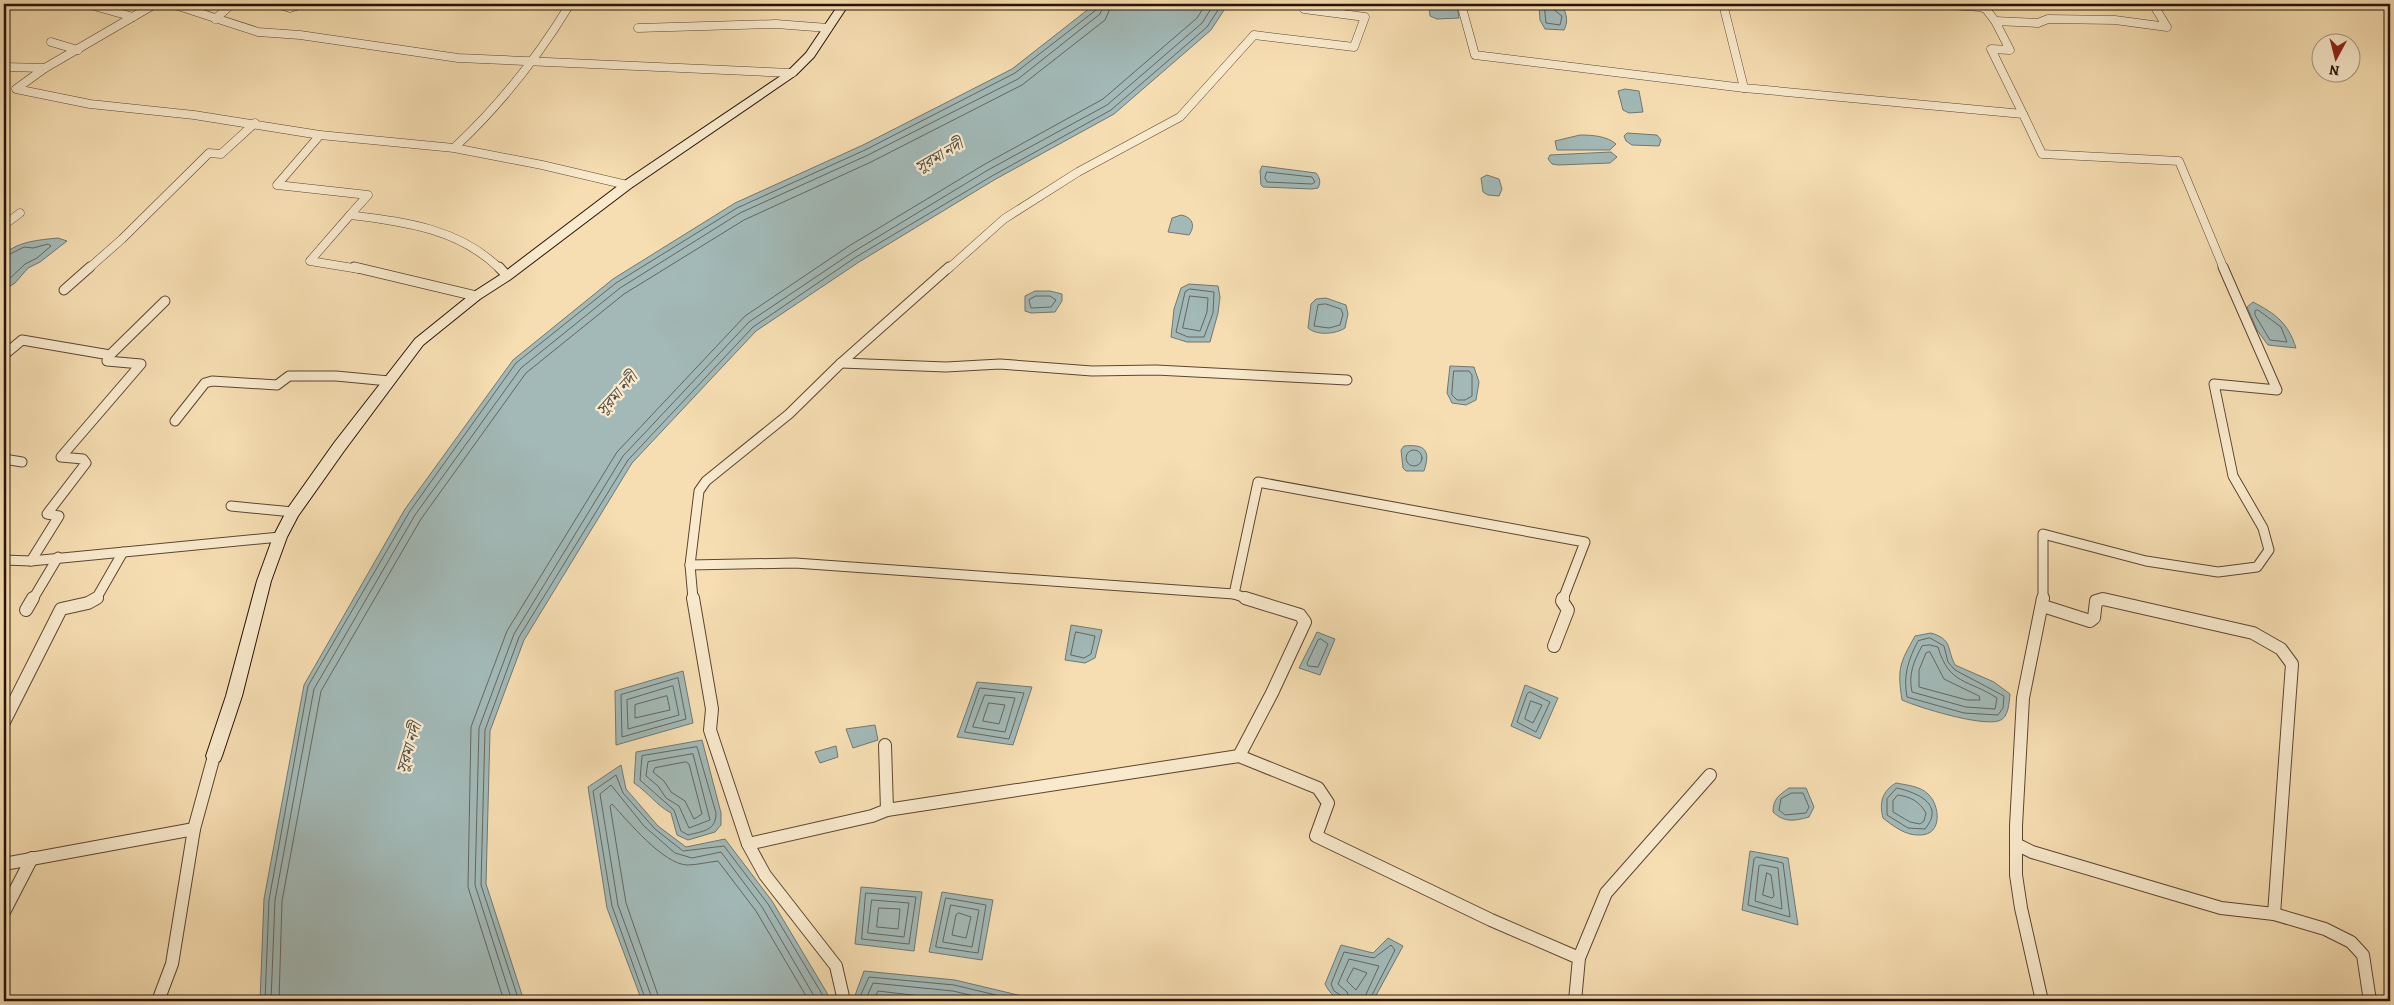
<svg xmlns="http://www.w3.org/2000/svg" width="2394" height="1005" font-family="Alegreya,'Noto Serif Bengali',serif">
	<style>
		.water { fill: #a2b9b7; stroke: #717771 }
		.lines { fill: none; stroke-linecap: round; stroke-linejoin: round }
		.shore { stroke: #65665f; stroke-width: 1 }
		.street-far2-casing { stroke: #5c4632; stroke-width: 9 }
		.street-far1-casing { stroke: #5c4632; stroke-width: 11 }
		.street-casing { stroke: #5c4632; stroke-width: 14 }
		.secondary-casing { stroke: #281307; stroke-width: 2 }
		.street-far2 { stroke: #f9eacd; stroke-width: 8 }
		.street-far1 { stroke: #f9eacd; stroke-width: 9 }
		.street { stroke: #f9eacd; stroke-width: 12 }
		.secondary { fill: #f9eacd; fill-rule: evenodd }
		.labels { text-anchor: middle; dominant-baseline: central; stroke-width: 4.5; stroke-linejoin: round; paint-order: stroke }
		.water-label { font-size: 16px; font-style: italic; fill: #534d45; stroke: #f9eacd }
	</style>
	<rect width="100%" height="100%" fill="#f6deb2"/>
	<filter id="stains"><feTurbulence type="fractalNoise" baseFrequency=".004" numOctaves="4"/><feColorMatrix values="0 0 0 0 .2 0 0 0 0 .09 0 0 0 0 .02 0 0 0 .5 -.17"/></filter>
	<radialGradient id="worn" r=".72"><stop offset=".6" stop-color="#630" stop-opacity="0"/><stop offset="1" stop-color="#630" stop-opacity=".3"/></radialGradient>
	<g class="water">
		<polygon points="1095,4 1228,4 1211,30 1114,114 994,180 859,262 756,331 632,463 524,640 490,731 486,884 524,1001 260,1001 264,899 304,685 405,509 513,360 613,279 735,203 863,145 1012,69"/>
		<polygon points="1429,4 1457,4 1459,18 1437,19 1430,16"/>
		<path d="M1554,4L1564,9C1567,17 1568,22 1564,30L1545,29L1540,20L1539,5Z"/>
		<polygon points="1625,89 1639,91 1643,112 1629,113 1623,110 1618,91"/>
		<polygon points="1627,133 1657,135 1661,140 1659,146 1632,145 1626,141 1624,136"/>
		<path d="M1580,135C1592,135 1607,136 1616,144L1610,150H1557L1555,141Z"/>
		<polygon points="1611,152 1617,157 1610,163 1558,165 1552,164 1548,159 1550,155"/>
		<path d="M1262,166L1316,173C1320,178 1321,182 1318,188L1312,189L1263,187L1261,185L1260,171Z"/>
		<polygon points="1487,175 1499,179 1502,189 1499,196 1488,195 1483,192 1481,178"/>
		<path d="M1181,215C1192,217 1196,225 1189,235L1168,232L1172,218Z"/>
		<path d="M58,238L67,241L40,262L28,268L15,283L4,290V254C19,241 39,240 58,238Z"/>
		<polygon points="1189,284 1218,286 1220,297 1218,313 1210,342 1187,342 1171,337 1174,309 1181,288"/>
		<polygon points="1035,291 1050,291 1062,294 1062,301 1055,312 1031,313 1025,311 1025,296"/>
		<path d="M1326,298L1346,305L1348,314L1345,328C1336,334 1317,336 1308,328L1311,304L1316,299Z"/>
		<path d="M2253,302C2276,314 2288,323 2296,348L2268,345L2257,330L2247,307Z"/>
		<polygon points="1450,366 1474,367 1479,382 1476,400 1466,405 1452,403 1447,393"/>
		<path d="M1404,446C1425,444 1431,450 1424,471H1406L1403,468L1401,450Z"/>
		<polygon points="1071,625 1102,630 1095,658 1085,663 1065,660"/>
		<polygon points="1317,632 1335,639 1320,675 1299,668"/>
		<path d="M1931,633C1953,640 1946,647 1955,665L1994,682L2010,694C2009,702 2009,719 1998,721C1980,726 1920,708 1902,700C1897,668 1900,663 1915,636Z"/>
		<polygon points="683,671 693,723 616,745 615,691"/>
		<polygon points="977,682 1032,687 1013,745 957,737"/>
		<polygon points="1525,685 1558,698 1540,739 1511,726"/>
		<polygon points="875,725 878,740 853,748 846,729"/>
		<path d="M702,740L721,813V825L715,832L688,840L677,835L671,813C656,805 649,793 634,783L636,752Z"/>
		<polygon points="836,746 838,757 820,763 815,752"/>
		<polygon points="621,765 626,789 658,826 686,847 725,839 772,901 827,993 829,1001 642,1001 607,908 588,787"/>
		<path d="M1896,783C1906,785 1920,786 1928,794C1940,805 1943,835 1920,835C1906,836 1893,826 1883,818C1879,803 1882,791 1896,783Z"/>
		<path d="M1789,788H1806L1814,807L1809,817C1794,821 1785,823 1773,812C1773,799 1779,795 1789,788Z"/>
		<polygon points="1750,851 1788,858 1798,925 1742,910"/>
		<polygon points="861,887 922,892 914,951 855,944"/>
		<polygon points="942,892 993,900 982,960 929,952"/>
		<path d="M1388,938L1403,946L1373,1001C1351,1001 1335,1005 1325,984L1341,945L1373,953Z"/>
		<polygon points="864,971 955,980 1043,1001 853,1001"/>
	</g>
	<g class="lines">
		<g class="shore">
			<polyline points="1544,4 1546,23 1560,25 1562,16 1553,9 1552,4"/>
			<polygon points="1267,172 1312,177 1315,182 1312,184 1267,182 1265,178"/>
			<polyline points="4,257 24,247 33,248 48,244 51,246 37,258 25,264 4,284"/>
			<polygon points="1190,289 1214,292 1213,313 1204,337 1188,337 1176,332 1185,292"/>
			<polygon points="1036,296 1050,296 1056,300 1051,307 1031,308 1029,300"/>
			<polygon points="1190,296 1208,298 1207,312 1200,331 1183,328"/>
			<polygon points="1326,304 1341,309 1343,314 1340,325 1329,328 1314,326 1318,305"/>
			<polygon points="2258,310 2281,327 2287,342 2270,340 2255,315 2255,311"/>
			<polygon points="1454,371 1469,371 1472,375 1472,396 1465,400 1457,400 1452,395"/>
			<circle cx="1414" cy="458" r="8"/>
			<polygon points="1076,632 1095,636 1091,654 1084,658 1071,655"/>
			<path d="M1930,638L1944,646L1948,662L1955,670L2004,696L2003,708L1998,715L1964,713L1907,697C1903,676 1908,660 1918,641Z"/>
			<polygon points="1321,639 1328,644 1318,667 1308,666 1307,663 1318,640"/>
			<path d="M1930,645L1938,647C1949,685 1968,679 1997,698L1995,709L1966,707L1912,692C1908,674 1914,661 1922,646Z"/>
			<polygon points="1930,652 1944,679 1979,696 1980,700 1967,700 1919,687 1919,670 1926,653"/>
			<polygon points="678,678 686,719 622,737 621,695"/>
			<polygon points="673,686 679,715 628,729 627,700"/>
			<polygon points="980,688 1024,693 1009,739 965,732"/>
			<polygon points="1530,692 1550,702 1536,732 1517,722 1527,694"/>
			<polygon points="985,695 1015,698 1005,732 973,727"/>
			<polygon points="667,696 670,710 635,718 635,705"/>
			<polygon points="1531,701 1542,705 1533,723 1525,719"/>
			<polygon points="989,703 1005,705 999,724 983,721"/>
			<path d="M697,747L716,813C716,831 703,831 688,835L681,831L674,810L640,780L642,756Z"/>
			<polygon points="693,754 710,820 689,828 679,806 666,798 658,786 646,776 648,762"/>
			<polygon points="686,762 689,764 702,814 694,819 685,801 671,792 664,781 653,772 655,768"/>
			<path d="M1897,788C1919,793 1945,805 1925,829L1908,828L1887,815V799Z"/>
			<polygon points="1792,793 1803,793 1809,807 1806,813 1785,815 1779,810 1781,799"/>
			<path d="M1898,795C1911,797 1919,801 1926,813L1924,821L1920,824L1910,822L1893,812V801Z"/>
			<polygon points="1757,857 1783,863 1790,917 1748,905 1754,859"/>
			<polygon points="1762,865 1778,868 1782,909 1755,901 1759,866"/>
			<polygon points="1767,873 1771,875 1774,896 1772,898 1763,895"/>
			<polygon points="866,893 916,897 909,944 862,939"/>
			<polygon points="946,898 986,905 978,953 936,947"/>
			<polygon points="872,900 909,903 904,937 868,933"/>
			<polygon points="951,905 979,910 972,947 943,942"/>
			<polygon points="879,908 900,909 898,929 877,927"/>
			<polygon points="959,913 971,917 966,938 952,935 956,915"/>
			<polygon points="1354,968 1367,973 1356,990 1347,981"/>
			<polyline points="265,1001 269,900 308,686 410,511 516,363 616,283 737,208 865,150 1015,73 1096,10 1098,4"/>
			<polyline points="271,1001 275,900 314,689 415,515 521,368 620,288 740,213 868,155 1018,79 1100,14 1104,4"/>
			<polyline points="279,1001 282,901 321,691 421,519 526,373 624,294 744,220 871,162 1022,85 1105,20 1112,4"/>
			<polyline points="504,1001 468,887 471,727 507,631 617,452 745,316 849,246 985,164 1103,99 1197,18 1206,4"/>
			<polyline points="512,1001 475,885 479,728 514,634 623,456 749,322 853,252 988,170 1107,105 1202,23 1214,4"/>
			<polyline points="519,1001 481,885 485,730 519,637 628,460 753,327 856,257 992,176 1111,110 1207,27 1222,4"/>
			<polyline points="646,1001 612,906 593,791 616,775 623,793 655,829 683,851 724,846 768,904 822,994 824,1001"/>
			<polyline points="653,1001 618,905 600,794 611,785 644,826 675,853 692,858 721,852 762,907 817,1001"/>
			<path d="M660,1001L626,903L610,806L612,804C628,821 663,864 687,865C697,865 708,862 718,861L756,911L809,1001"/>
			<polyline points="858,1001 869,977 954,985 1021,1001"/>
			<polyline points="865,1001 873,983 953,991 995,1001"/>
			<polyline points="873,1001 878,991 963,1001"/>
			<polyline points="1343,1001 1342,996 1334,991 1331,984 1344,952 1374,958 1391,945 1395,950 1369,1001"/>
			<polyline points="1350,1001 1347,992 1338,984 1349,959 1379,966 1363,1001"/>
		</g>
		<defs>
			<g id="street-far2">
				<polyline points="87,4 133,17"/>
				<polyline points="172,4 258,32 300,35 458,58 792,73"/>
				<polyline points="277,4 290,8 303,4"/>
				<polyline points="1461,4 1475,55 1744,88"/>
				<polyline points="1723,4 1744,88 2023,114 2042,154 2179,161 2224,269"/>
				<polyline points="1934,4 1980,7 1986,9 1995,21"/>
				<polyline points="215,19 232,4"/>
				<polyline points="638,28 776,24 828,28"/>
				<polyline points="51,42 78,50"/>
				<polyline points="4,67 45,68 155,4"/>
				<polyline points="45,68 16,89 90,104 194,115 320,135 454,148 542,165 627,185"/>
				<polyline points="2023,114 1991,49 2010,50 1995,21 2038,23 2048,19 2115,20 2167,27 2153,4"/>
				<path d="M320,135L277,185L368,195L350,215C404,222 459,228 500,269"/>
				<path d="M454,148C499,106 538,57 570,4"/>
				<polyline points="350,215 310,261 359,269"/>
				<polyline points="4,225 20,213"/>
				<polyline points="88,269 122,239 209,153 221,154 255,123"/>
				<polyline points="948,269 1004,219 1078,172 1180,117 1254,35 1354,47 1365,17 1304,9 1306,4"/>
			</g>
			<g id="street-far1">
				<polyline points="354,267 476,296"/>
				<polyline points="499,267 507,276"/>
				<polyline points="64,290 90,267"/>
				<polyline points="4,355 22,340 110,355 107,361 141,364 61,457 83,459 86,463 47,514 59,516 31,561"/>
				<polyline points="110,355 165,301"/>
				<polyline points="841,363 946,367 1000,364 1092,371 1156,370 1347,380"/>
				<polyline points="175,421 205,383 212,381 277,385 289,376 336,376 389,381"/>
				<polyline points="4,459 22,462"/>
				<polyline points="231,506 293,512"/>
				<polyline points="4,560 31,561 280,537"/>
				<polyline points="690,565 795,563 1234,594 1249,599"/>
				<polyline points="1234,594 1258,482 1585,542 1563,599"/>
				<polyline points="33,599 58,557"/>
				<polyline points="96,599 123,552"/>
				<polyline points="693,599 690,565 699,491 706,481 789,414 841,363 949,267"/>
				<polyline points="2043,599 2043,534 2146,561 2218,572 2257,567 2269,550 2263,528 2233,476 2214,384 2277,390 2223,267"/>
			</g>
			<g id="street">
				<polyline points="693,598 712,709 710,730 748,844 765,875 836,966 844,1001"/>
				<polyline points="2043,606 2090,621 2094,618 2096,601 2103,599 2253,633 2281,649 2292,664 2274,914"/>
				<polyline points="26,610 33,598"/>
				<polyline points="1554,646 1568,610 1562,601 1563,598"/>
				<polyline points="4,722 61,609 88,603 97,598"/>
				<polyline points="1239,756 1272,693 1305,622 1300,615 1245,598"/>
				<polyline points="887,810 1239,756 1318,788 1328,803 1316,836 1491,920 1579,958 1575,1001"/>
				<polyline points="748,844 872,816 887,810 885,745"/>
				<polyline points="2016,844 2032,852 2221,908 2274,914 2325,929 2351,942 2363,955 2370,1001"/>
				<polyline points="4,864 194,829"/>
				<polyline points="4,912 32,858"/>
				<polyline points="1579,958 1606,893 1710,775"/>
				<polyline points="158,1001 172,964 194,829 214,756"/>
				<polyline points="2042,1001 2021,908 2016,875 2016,826 2023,698 2043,598"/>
			</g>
			<polygon id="secondary" points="839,4 849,4 814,57 796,75 631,188 511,279 480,299 423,345 344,451 298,516 287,537 271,581 242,696 222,756 220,761 214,763 208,761 206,756 226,696 257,581 273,537 288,508 334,443 415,339 472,293 503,273 623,182 788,71 806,53"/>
		</defs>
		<use href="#street-far2" class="street-far2-casing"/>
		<use href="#street-far1" class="street-far1-casing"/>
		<use href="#street" class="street-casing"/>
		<use href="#secondary" class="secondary-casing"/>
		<use href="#street-far2" class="street-far2"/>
		<use href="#street-far1" class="street-far1"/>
		<use href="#street" class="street"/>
		<use href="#secondary" class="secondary"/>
	</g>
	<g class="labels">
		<g class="water-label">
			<text transform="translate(939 156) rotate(-30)">সুরমা নদী</text>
			<text transform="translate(617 394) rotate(-48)">সুরমা নদী</text>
			<text transform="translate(409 748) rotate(-73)">সুরমা নদী</text>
		</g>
	</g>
	<rect width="2394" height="1005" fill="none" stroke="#f6deb2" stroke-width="20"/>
	<rect x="5" y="5" width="2384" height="995" fill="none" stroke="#281307" stroke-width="2.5"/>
	<rect x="10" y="10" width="2374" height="985" fill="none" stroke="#281307"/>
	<g transform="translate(2336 58) rotate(187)"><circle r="24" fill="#f9eacd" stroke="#a5947e"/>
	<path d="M0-4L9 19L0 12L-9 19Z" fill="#8f2418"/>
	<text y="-8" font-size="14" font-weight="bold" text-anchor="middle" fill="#281307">N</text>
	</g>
	<rect width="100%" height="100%" filter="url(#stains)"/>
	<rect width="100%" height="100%" fill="url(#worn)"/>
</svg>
